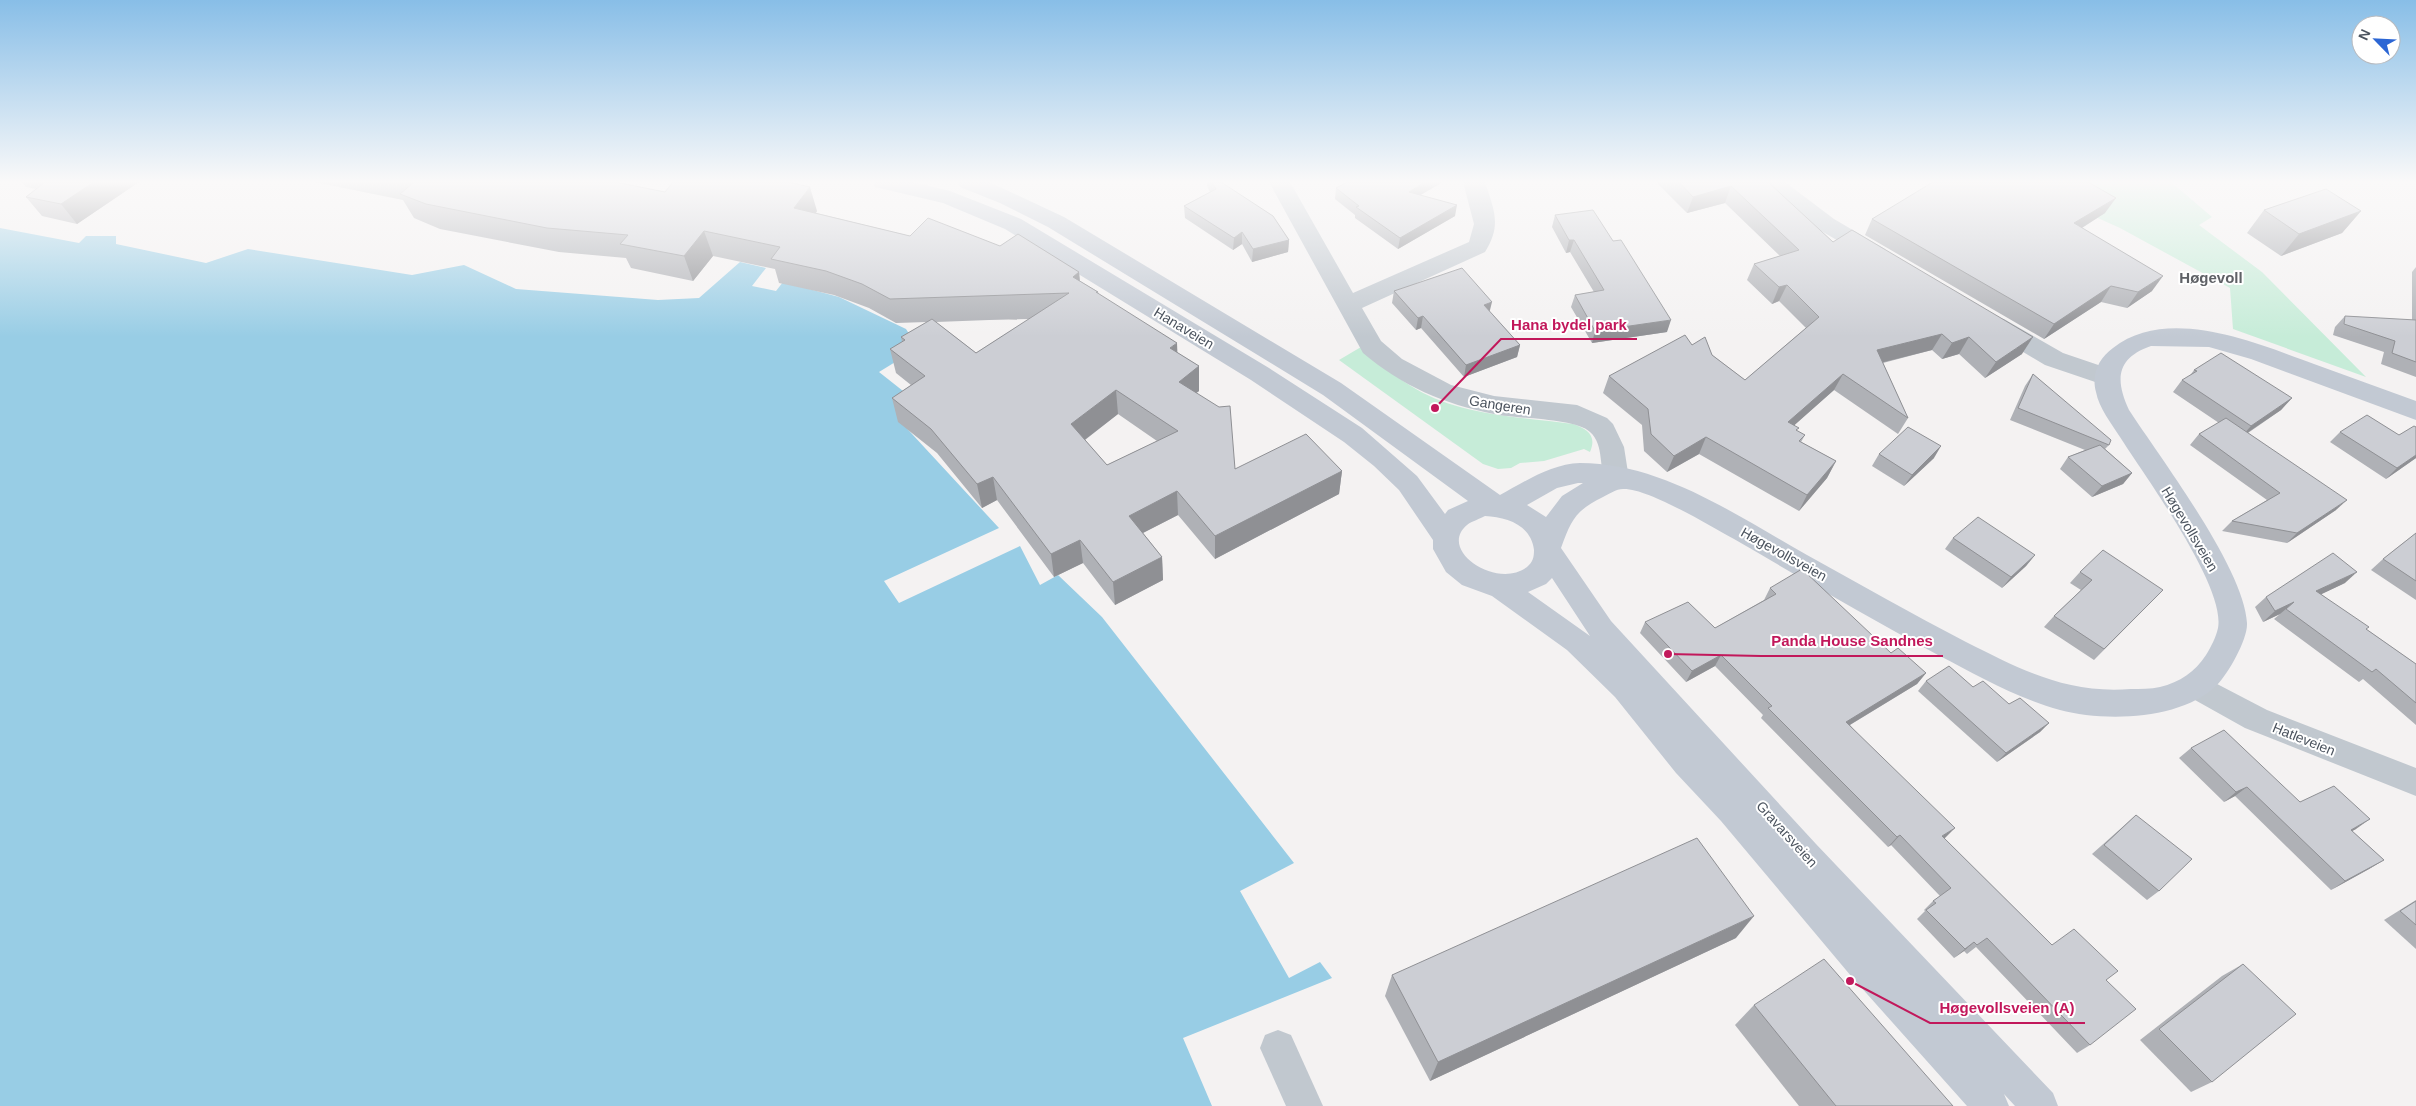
<svg xmlns="http://www.w3.org/2000/svg" width="2416" height="1106" font-family="Helvetica,sans-serif">
	<style>
		.green { fill: #c6ecd8 }
		.water { fill: #98cde5 }
		.lines { fill: none; stroke-linecap: round; stroke-linejoin: round }
		.street { fill: #c1c8cf; fill-rule: evenodd }
		.secondary { fill: #c2c9d3; fill-rule: evenodd }
		.wall { fill: #afb1b6; fill-rule: evenodd }
		.shaded-wall { fill: #8f9094 }
		.building { fill: #ccced4; stroke: #8f9094; fill-rule: evenodd }
		.labels { text-anchor: middle; dominant-baseline: central; stroke-width: 4; stroke-linejoin: round; paint-order: stroke }
		.street-label { font-size: 14px; fill: #4b535e; stroke: #fff }
		.neighbourhood-label { font-size: 15px; font-weight: bold; fill: #5f6166; stroke: #fff }
		.leader { fill: none; stroke: #c2185b; stroke-width: 2 }
		.callout-dot { fill: #c2185b; stroke: #fff; stroke-width: 2 }
		.callout-label { font-size: 15px; text-anchor: middle; font-weight: bold; fill: #c2185b; stroke: #fff; stroke-width: 4; stroke-linejoin: round; paint-order: stroke }
	</style>
	<rect width="100%" height="100%" fill="#f4f2f2"/>
	<g class="green">
		<polygon points="2034,182 2171,182 2212,217 2199,225 2262,272 2366,377 2233,329 2230,288 2120,228 2069,205"/>
		<path d="M1361,347C1378,363 1396,377 1416,389C1462,416 1522,417 1573,424C1588,429 1597,436 1590,452L1584,449L1544,461L1520,463L1511,468L1498,469L1483,464L1339,360Z"/>
	</g>
	<polygon class="water" points="0,228 79,243 86,236 116,236 116,244 206,263 248,249 412,275 464,265 516,289 658,300 699,298 740,262 766,268 752,286 776,291 783,282 839,297 906,329 918,348 879,372 922,406 900,421 999,528 884,581 899,603 1020,546 1040,585 1058,575 1102,617 1294,863 1240,891 1289,978 1320,962 1332,978 1183,1038 1212,1106 0,1106"/>
	<g class="lines">
		<g class="street">
			<path d="M1269,182H1290L1353,293L1469,242L1474,224L1463,182H1485C1494,210 1502,225 1485,252L1362,308L1381,341L1402,359L1451,385L1494,396L1577,405L1607,418L1613,424L1624,447L1629,479L1625,486L1616,489L1607,486C1598,470 1605,445 1590,432C1575,418 1517,419 1494,414C1444,404 1402,386 1363,353Z"/>
			<polygon points="1761,182 1785,182 1834,219 1885,249 1888,254 1885,259 1877,261 1869,259 1818,229"/>
			<polygon points="1996,317 2004,319 2063,353 2116,371 2119,377 2116,383 2107,386 2045,365 1988,331 1984,325 1988,319"/>
			<polygon points="2196,673 2267,710 2416,768 2416,796 2245,728 2186,695 2181,686 2186,677"/>
			<polygon points="1278,1030 1291,1035 1323,1106 1286,1106 1260,1048 1265,1035"/>
		</g>
		<path class="secondary" d="M873,182H913L950,191L1021,219L1269,368L1362,428L1417,476L1445,514L1448,510L1468,501L1323,395L1048,227L1000,203L960,187L958,182H989L1064,217L1341,383L1500,495C1524,482 1551,464 1580,463C1663,463 1737,516 1807,555C1860,584 1912,614 1966,642C2022,670 2066,694 2131,689C2140,689 2151,689 2160,687C2180,682 2195,672 2206,655C2211,647 2216,637 2218,628C2226,586 2144,475 2120,437C2111,423 2099,408 2096,392C2091,374 2099,358 2113,348C2168,305 2256,343 2314,364C2348,376 2382,389 2416,401V420L2251,359L2209,347L2151,346C2116,358 2115,380 2129,410C2161,459 2244,568 2247,623C2248,639 2228,674 2217,685C2182,720 2105,722 2060,710C2016,698 1977,675 1938,655C1869,618 1801,578 1734,539C1710,526 1648,488 1623,489C1616,489 1609,494 1603,497C1576,510 1571,520 1561,548L1611,621L1816,844L2053,1093L2058,1106H2015L2004,1094L2009,1106H1967L1851,976L1721,821L1676,773L1615,697L1567,650L1492,596L1462,585L1446,572L1433,549V540L1399,490L1374,466L1344,442L1251,380L1005,229L943,203L875,187ZM1578,483H1583L1562,496L1546,517L1527,505L1557,488ZM1485,516C1507,517 1531,525 1534,550C1534,557 1533,562 1527,567C1497,590 1437,550 1467,525C1472,521 1480,519 1485,516ZM1552,578L1590,636L1528,592L1546,584Z"/>
	</g>
	<g class="wall">
		<polygon points="22,182 139,182 77,224 42,216 26,197 36,189 26,187"/>
		<path d="M314,182H615L665,192L817,211L816,213L910,236L1000,246L1079,272L1080,281L1098,292L1099,294L1178,353L1199,366V391L1196,393L1235,469L1342,471L1339,494L1215,559L1178,515L1143,533L1162,557L1163,580L1115,605L1083,563L1054,577L997,500L982,508L937,453L898,422L892,398L911,385L896,373L890,349L902,342L901,337L927,322L896,323L869,308L834,295L779,283L775,269L713,256L693,281L631,268L626,258L559,252L440,229L414,218L403,200ZM1029,319L976,353L936,322L989,320ZM1118,414L1157,441L1107,465L1085,440Z"/>
		<polygon points="1207,182 1221,182 1289,240 1288,252 1252,262 1242,244 1233,250 1185,218 1184,206 1210,192 1207,186"/>
		<polygon points="1656,182 1768,182 1833,242 2022,354 1985,378 1959,354 1942,359 1932,350 1883,363 1908,418 1898,434 1834,390 1794,425 1797,431 1805,435 1801,442 1836,461 1827,478 1799,511 1699,454 1667,472 1644,451 1642,425 1603,393 1609,376 1692,345 1712,355 1745,380 1806,328 1779,301 1772,304 1747,280 1754,264 1780,256 1725,203 1687,213"/>
		<polygon points="1336,188 1421,195 1455,216 1398,249 1355,218 1355,215 1335,199"/>
		<polygon points="2264,210 2361,211 2342,233 2281,256 2247,233"/>
		<polygon points="2105,213 2082,228 2152,291 2127,308 2101,302 2044,339 1865,235 1872,219"/>
		<polygon points="1555,215 1667,332 1592,343 1571,307 1575,295 1594,292 1570,252 1566,253 1552,227"/>
		<polygon points="2416,267 2416,377 2381,364 2384,352 2333,335 2335,327 2345,316 2412,320 2412,272"/>
		<polygon points="1394,291 1490,312 1520,345 1517,357 1464,377 1421,328 1416,330 1392,303"/>
		<polygon points="2194,370 2292,398 2281,410 2248,433 2336,510 2287,543 2222,531 2232,521 2267,500 2190,445 2199,434 2219,423 2173,392 2182,380 2189,377"/>
		<polygon points="2033,374 2109,445 2105,449 2132,473 2123,484 2092,497 2060,469 2068,457 2085,450 2010,420 2025,386"/>
		<polygon points="2416,427 2416,458 2386,479 2330,442 2340,432 2399,435"/>
		<polygon points="1879,454 1934,458 1904,486 1872,466"/>
		<polygon points="2416,533 2416,600 2371,570 2383,559"/>
		<polygon points="1953,538 2035,555 2026,566 2002,588 1945,549"/>
		<polygon points="2080,572 2163,590 2094,660 2044,627 2054,616 2081,590 2070,583"/>
		<polygon points="2345,583 2321,594 2366,629 2416,664 2416,725 2363,679 2359,682 2274,619 2280,614 2263,622 2255,607 2266,597"/>
		<polygon points="1770,588 1891,653 1926,673 1917,684 1850,725 1944,838 2052,945 2106,980 2090,1045 2077,1053 1976,947 1967,954 1964,951 1954,958 1917,919 1925,911 1924,910 1933,901 1940,896 1891,845 1888,847 1761,718 1763,715 1715,666 1686,682 1640,633 1645,622 1715,628 1764,600"/>
		<polygon points="1926,681 1973,687 2049,723 2040,732 1997,762 1918,691"/>
		<polygon points="2191,748 2356,829 2352,831 2384,860 2369,869 2331,890 2235,796 2224,802 2179,758"/>
		<polygon points="2136,815 2159,891 2147,900 2092,854"/>
		<polygon points="2416,900 2416,949 2384,920"/>
		<polygon points="1736,938 1430,1081 1385,996 1392,975"/>
		<polygon points="2243,964 2212,1082 2191,1092 2140,1040 2222,976"/>
		<polygon points="1754,1005 1953,1106 1799,1106 1735,1025"/>
	</g>
	<g class="shaded-wall">
		<polygon points="94,182 139,182 77,224 61,204"/>
		<polygon points="1425,182 1443,182 1407,203 1409,192"/>
		<polygon points="1731,186 1725,203 1687,213 1693,197"/>
		<polygon points="810,187 817,211 801,232 794,208"/>
		<polygon points="2116,198 2105,213 2064,239 2074,223"/>
		<polygon points="1457,205 1455,216 1398,249 1400,238"/>
		<polygon points="2361,211 2342,233 2281,256 2299,234"/>
		<polygon points="704,231 713,256 693,281 684,256"/>
		<polygon points="1242,232 1242,244 1233,250 1234,238"/>
		<polygon points="1289,240 1288,252 1252,262 1253,249"/>
		<polygon points="1569,240 1574,240 1570,252 1566,253"/>
		<polygon points="1079,272 1081,297 1073,277"/>
		<polygon points="2163,276 2152,291 2127,308 2138,292"/>
		<polygon points="1787,285 1779,301 1772,304 1779,287"/>
		<polygon points="2111,286 2101,302 2044,339 2054,324"/>
		<polygon points="1492,302 1489,314 1484,305"/>
		<polygon points="1423,316 1421,328 1416,330 1418,318"/>
		<polygon points="1671,320 1667,332 1592,343 1595,331"/>
		<polygon points="1942,334 1932,350 1868,366 1877,350"/>
		<polygon points="1969,337 1959,354 1942,359 1952,343"/>
		<polygon points="2033,337 2022,354 1985,378 1996,362"/>
		<polygon points="1177,343 1178,367 1170,348"/>
		<polygon points="1520,345 1517,357 1464,377 1466,365"/>
		<polygon points="1199,366 1199,391 1180,406 1179,382"/>
		<polygon points="1843,374 1834,390 1780,438 1788,422"/>
		<polygon points="1116,390 1118,414 1074,448 1071,424"/>
		<polygon points="2292,398 2281,410 2241,437 2251,426"/>
		<polygon points="1706,437 1699,454 1667,472 1674,456"/>
		<polygon points="1941,446 1934,458 1904,486 1912,475"/>
		<polygon points="2416,455 2416,458 2386,479 2397,468"/>
		<polygon points="1836,461 1827,478 1799,511 1807,495"/>
		<polygon points="1342,471 1339,494 1215,559 1215,536"/>
		<polygon points="2132,473 2123,484 2092,497 2102,486"/>
		<polygon points="993,477 997,500 982,508 977,484"/>
		<polygon points="1177,491 1178,515 1131,539 1129,516"/>
		<polygon points="2347,500 2336,510 2287,543 2297,533"/>
		<polygon points="1080,540 1083,563 1054,577 1051,554"/>
		<polygon points="2035,555 2026,566 2002,588 2011,577"/>
		<polygon points="1162,557 1163,580 1115,605 1113,582"/>
		<polygon points="2357,572 2345,583 2305,602 2316,591"/>
		<polygon points="2294,602 2280,614 2263,622 2275,611"/>
		<polygon points="1721,655 1715,666 1686,682 1692,671"/>
		<polygon points="1926,673 1917,684 1838,732 1846,722"/>
		<polygon points="2049,723 2040,732 1997,762 2006,753"/>
		<polygon points="2247,787 2235,796 2224,802 2236,792"/>
		<polygon points="2370,819 2356,829 2337,839 2351,830"/>
		<polygon points="1955,828 1945,838 1933,846 1942,836"/>
		<polygon points="1900,835 1891,845 1888,847 1897,837"/>
		<polygon points="2384,860 2369,869 2331,890 2345,881"/>
		<polygon points="1754,916 1736,938 1430,1081 1438,1062"/>
		<polygon points="1974,942 1964,951 1954,958 1965,949"/>
	</g>
	<g class="building">
		<polygon points="45,182 94,182 61,204 26,197"/>
		<path d="M414,182H615L665,192L673,182H788L810,187L794,208L910,236L928,218L1000,246L1018,234L1079,272L1073,277L1098,292H1096L1177,343L1170,348L1199,366L1179,382L1219,407L1230,406L1235,469L1306,434L1342,471L1215,536L1177,491L1129,516L1162,557L1113,582L1080,540L1051,554L993,477L977,484L931,429L892,398L925,376L890,349L905,340L901,337L932,319L976,353L1069,293L890,299L862,284L826,271L771,259L780,247L704,231L684,256L620,244L628,235L547,228L426,204L400,194ZM1116,390L1178,431L1107,465L1071,424Z"/>
		<polygon points="1212,182 1221,182 1273,216 1289,240 1253,249 1242,232 1234,238 1184,206 1216,189"/>
		<polygon points="1347,182 1425,182 1409,192 1457,205 1400,238 1356,207 1359,206 1336,188"/>
		<polygon points="1679,182 1768,182 1833,242 1852,230 2033,337 1996,362 1969,337 1952,343 1942,334 1877,350 1908,418 1843,374 1788,422 1799,428 1796,430 1805,435 1799,441 1836,461 1807,495 1706,437 1674,456 1651,434 1648,409 1609,376 1685,335 1692,345 1705,337 1712,355 1745,380 1819,317 1787,285 1779,287 1754,264 1799,250 1731,186 1693,197"/>
		<polygon points="1933,182 2088,182 2116,198 2074,223 2163,276 2138,292 2111,286 2054,324 1872,219"/>
		<polygon points="2326,189 2361,211 2299,234 2264,210"/>
		<polygon points="1593,210 1613,241 1621,240 1671,320 1595,331 1575,295 1604,290 1574,240 1569,240 1555,215"/>
		<polygon points="1462,268 1492,302 1484,305 1520,345 1466,365 1423,316 1418,318 1394,291"/>
		<polygon points="2345,316 2416,320 2416,362 2392,353 2395,341 2344,324"/>
		<polygon points="2221,353 2292,398 2251,426 2182,380 2197,371 2194,370"/>
		<polygon points="2033,374 2111,440 2109,445 2018,408"/>
		<polygon points="2367,415 2399,435 2414,426 2416,427 2416,455 2397,468 2340,432"/>
		<polygon points="2226,418 2347,500 2297,533 2232,521 2280,493 2199,434"/>
		<polygon points="1908,427 1941,446 1912,475 1879,454"/>
		<polygon points="2100,445 2132,473 2102,486 2068,457"/>
		<polygon points="1978,517 2035,555 2011,577 1953,538"/>
		<polygon points="2416,533 2416,581 2383,559"/>
		<polygon points="2103,550 2163,590 2104,649 2054,616 2092,580 2080,572"/>
		<polygon points="2333,553 2357,572 2316,591 2369,627 2366,629 2416,664 2416,703 2376,669 2372,672 2286,609 2294,602 2275,611 2266,597"/>
		<polygon points="1802,569 1891,653 1898,648 1926,673 1846,722 1955,828 1942,836 2052,945 2074,929 2118,971 2106,980 2136,1009 2090,1045 1987,938 1977,945 1974,942 1965,949 1926,910 1936,903 1933,901 1951,888 1900,835 1897,837 1768,708 1772,706 1721,655 1692,671 1645,622 1688,602 1715,628 1776,594 1770,588"/>
		<polygon points="1949,666 1973,687 1983,681 2009,704 2020,698 2049,723 2006,753 1926,681"/>
		<polygon points="2224,730 2300,802 2334,786 2370,819 2351,830 2384,860 2345,881 2247,787 2236,792 2191,748"/>
		<polygon points="2136,815 2192,859 2159,891 2104,845"/>
		<polygon points="1697,838 1754,916 1438,1062 1392,975"/>
		<polygon points="2416,901 2416,925 2400,911"/>
		<polygon points="1824,959 1953,1106 1836,1106 1754,1005"/>
		<polygon points="2243,964 2296,1014 2212,1082 2159,1029"/>
	</g>
	<linearGradient id="sky" x2="0" y2="1"><stop stop-color="#88bee7"/><stop offset="0.54" stop-color="#faf9f9"/><stop offset="1" stop-color="#faf9f9" stop-opacity="0"/></linearGradient>
	<rect width="2416" height="337" fill="url(#sky)"/>
	<g class="labels">
		<g class="street-label">
			<text transform="translate(1184 328) rotate(31)">Hanaveien</text>
			<text transform="translate(1500 405) rotate(9)">Gangeren</text>
			<text transform="translate(2190 529) rotate(59)">Høgevollsveien</text>
			<text transform="translate(1784 554) rotate(29)">Høgevollsveien</text>
			<text transform="translate(2304 739) rotate(22)">Hatleveien</text>
			<text transform="translate(1787 834) rotate(48)">Gravarsveien</text>
		</g>
		<g class="neighbourhood-label">
			<text x="2211" y="277">Høgevoll</text>
		</g>
	</g>
	<path class="leader" d="M1435 408L1501 339H1637M1668 654L1761 656H1943M1850 981L1930 1023H2085"/>
	<g class="callout-dot">
		<circle cx="1435" cy="408" r="5"/>
		<circle cx="1668" cy="654" r="5"/>
		<circle cx="1850" cy="981" r="5"/>
	</g>
	<g class="callout-label">
		<text x="1569" y="330">Hana bydel park</text>
		<text x="1852" y="646">Panda House Sandnes</text>
		<text x="2007" y="1013">Høgevollsveien (A)</text>
	</g>
	<g transform="translate(2376 40) rotate(294)"><circle r="24" fill="#ffffff" stroke="#b7babf"/>
	<path d="M0-4L9 19L0 12L-9 19Z" fill="#2c66d4"/>
	<text y="-8" font-size="14" font-weight="bold" text-anchor="middle" fill="#4b535e">N</text>
	</g>
</svg>
